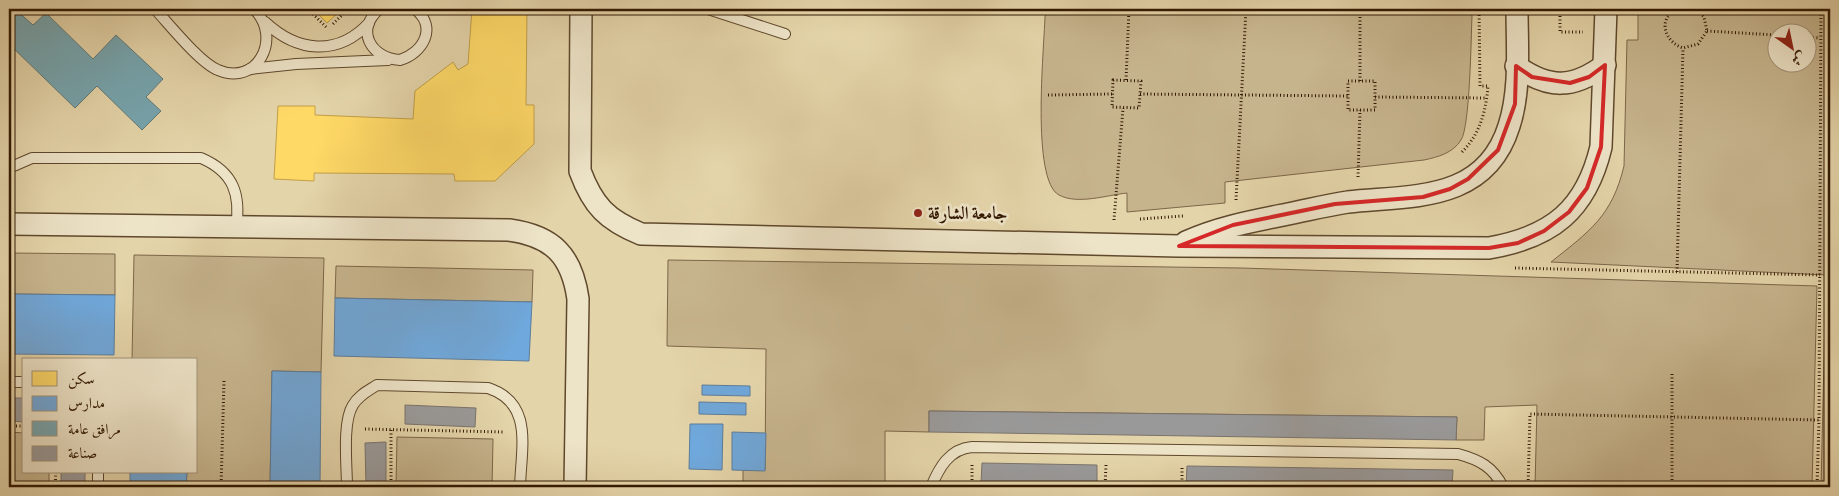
<svg xmlns="http://www.w3.org/2000/svg" width="1839" height="496" font-family="Alegreya,Amiri,serif">
	<style>
		.green { fill: #c6b48d; stroke: #7c6648; fill-rule: evenodd }
		.homes { fill: #ffd966; stroke: #c29f48 }
		.schools { fill: #6fa8dc; stroke: #5d7d9b }
		.public { fill: #76a5af; stroke: #627b7b }
		.industry { fill: #999; stroke: #7a736c }
		.lines { fill: none; stroke-linecap: round; stroke-linejoin: round }
		.lane-casing { stroke: #5f482c; stroke-width: 12 }
		.street-casing { stroke: #5f482c; stroke-width: 24 }
		.path { stroke: #331902; stroke-width: 3; stroke-dasharray: 1 2.5; stroke-linecap: butt }
		.lane { stroke: #ede3c7; stroke-width: 10 }
		.street { stroke: #ede3c7; stroke-width: 21 }
		.marked { fill: none; stroke: #d62828; stroke-width: 4; stroke-linejoin: round }
		.poi-dot { fill: #8f2418; stroke: #ede3c7; stroke-width: 2 }
		.labels { text-anchor: middle; dominant-baseline: central; stroke-width: 5; stroke-linejoin: round; paint-order: stroke }
		.poi-label { font-size: 18px; font-weight: bold; fill: #331902; stroke: #ede3c7; text-anchor: start }
	</style>
	<rect width="100%" height="100%" fill="#e4d4a9"/>
	<filter id="stains"><feTurbulence type="fractalNoise" baseFrequency=".004" numOctaves="4"/><feColorMatrix values="0 0 0 0 .2 0 0 0 0 .09 0 0 0 0 .02 0 0 0 .5 -.17"/></filter>
	<radialGradient id="worn" r=".72"><stop offset=".6" stop-color="#630" stop-opacity="0"/><stop offset="1" stop-color="#630" stop-opacity=".3"/></radialGradient>
	<g class="green">
		<path d="M1047,9H1470L1472,16C1471,38 1470,127 1461,140C1453,153 1438,157 1424,160L1225,182V203L1127,212V193C1108,195 1077,205 1059,195C1031,180 1044,49 1045,17Z"/>
		<path d="M1638,9H1830V487H1821L1826,275L1551,262C1590,231 1612,216 1624,166L1627,40H1638ZM1806,32V62H1776V32Z"/>
		<polygon points="9,253 115,254 115,295 9,294"/>
		<polygon points="134,255 324,258 321,372 272,371 270,487 186,487 187,472 196,472 196,360 132,360"/>
		<polygon points="668,260 1241,268 1817,286 1812,487 1535,487 1537,405 1485,407 1484,440 1456,440 1457,417 929,411 929,432 885,431 885,487 743,487 743,470 765,470 766,349 667,346"/>
		<polygon points="336,266 533,270 532,302 335,298"/>
		<polygon points="9,432 24,433 24,472 49,472 49,487 9,487"/>
		<polygon points="397,437 493,439 492,487 396,487"/>
	</g>
	<g class="homes">
		<polygon points="313,9 342,9 327,23"/>
		<polygon points="472,9 527,9 526,105 534,105 534,144 495,181 455,181 454,174 314,173 314,181 274,179 278,106 315,106 315,115 413,119 415,91 453,62 458,70 468,64"/>
	</g>
	<g class="schools">
		<polygon points="9,294 115,295 114,355 9,354"/>
		<polygon points="335,298 532,302 529,361 334,356"/>
		<polygon points="272,371 321,372 320,487 270,487"/>
		<polygon points="702,385 750,386 750,396 702,395"/>
		<polygon points="699,402 746,403 746,415 699,414"/>
		<polygon points="690,424 723,424 722,470 689,469"/>
		<polygon points="732,432 766,433 765,471 732,470"/>
		<polygon points="130,472 187,472 186,487 130,487"/>
	</g>
	<polygon class="public" points="15,9 33,25 46,13 93,59 116,35 163,79 146,97 161,111 142,130 97,86 75,108 9,44 9,15"/>
	<g class="industry">
		<polygon points="9,398 24,398 24,422 9,421"/>
		<polygon points="405,405 476,408 475,427 405,424"/>
		<polygon points="929,411 1457,417 1456,440 929,432"/>
		<polygon points="386,442 386,487 366,487 365,443"/>
		<polygon points="982,463 1097,465 1097,485 981,483"/>
		<polygon points="1187,466 1453,470 1452,487 1186,487"/>
		<rect x="61" y="472" width="24" height="15"/>
	</g>
	<g class="lines">
		<defs>
			<g id="lane">
				<path d="M155,9C169,24 200,63 218,70C257,87 283,38 254,9"/>
				<path d="M379,9C355,31 371,58 400,60C423,53 438,27 415,9"/>
				<polyline points="708,9 785,34"/>
				<path d="M265,22C297,52 337,57 369,23"/>
				<polyline points="250,69 296,64 388,60"/>
				<path d="M9,168L32,158H201C234,172 241,195 236,228"/>
				<polyline points="9,382 24,382"/>
				<polyline points="98,487 98,472"/>
				<path d="M347,487C347,466 342,422 353,405C359,395 368,391 377,385L488,388C534,403 521,448 520,487"/>
				<path d="M931,487C939,468 949,449 972,447L1458,454C1480,460 1493,467 1503,487"/>
			</g>
			<g id="street">
				<path d="M581,9L580,171C593,206 607,220 641,234L1179,246L1489,248C1552,237 1586,210 1601,147L1606,9"/>
				<path d="M1516,66C1549,89 1573,89 1605,65"/>
				<path d="M9,224L509,230C553,236 572,256 578,299L575,487"/>
				<path d="M1186,242C1219,227 1253,221 1288,214C1308,210 1328,205 1348,202C1411,195 1485,203 1509,126C1521,89 1517,47 1517,9"/>
			</g>
		</defs>
		<use href="#lane" class="lane-casing"/>
		<use href="#street" class="street-casing"/>
		<g class="path">
			<polyline points="308,9 327,28"/>
			<polyline points="1560,9 1560,32 1583,32"/>
			<path d="M1676,9C1657,20 1665,42 1683,48L1698,44L1707,31L1704,17L1696,9"/>
			<polyline points="333,24 348,9"/>
			<polyline points="1707,31 1776,35"/>
			<polyline points="1806,37 1820,38"/>
			<polygon points="1113,80 1141,81 1139,108 1112,107"/>
			<polyline points="1126,80 1129,9"/>
			<rect x="1348" y="81" width="27" height="29"/>
			<polyline points="1360,81 1360,9"/>
			<polyline points="1140,94 1348,96"/>
			<polyline points="1048,95 1112,94"/>
			<polyline points="1375,97 1487,98"/>
			<path d="M1462,152C1480,134 1486,111 1488,86H1480L1479,9"/>
			<polyline points="1358,177 1360,110"/>
			<polyline points="1236,200 1246,9"/>
			<polyline points="1140,219 1183,216"/>
			<polyline points="1114,220 1123,108"/>
			<polyline points="1515,268 1820,275"/>
			<polyline points="1677,272 1683,48"/>
			<polyline points="9,426 24,426"/>
			<polyline points="365,429 504,432"/>
			<polyline points="1182,468 1182,487"/>
			<polyline points="1106,485 1182,486"/>
			<polyline points="55,487 56,472"/>
			<polyline points="221,487 224,381"/>
			<polyline points="391,487 391,429"/>
			<polyline points="972,487 972,465"/>
			<polyline points="1105,487 1106,465"/>
			<polyline points="1463,487 1463,484 1472,487"/>
			<polyline points="1528,487 1530,414 1819,420 1821,9"/>
			<polyline points="1672,487 1672,373"/>
			<polyline points="1817,487 1819,420"/>
		</g>
		<use href="#lane" class="lane"/>
		<use href="#street" class="street"/>
	</g>
	<path class="marked" d="M1605,65L1601,147L1587,188L1569,212L1544,231L1518,243L1489,248L1179,246L1233,225L1335,204L1423,197L1450,189L1468,179L1498,150L1515,104L1516,66L1532,77L1570,83L1589,77Z"/>
	<circle class="poi-dot" cx="918" cy="213" r="5"/>
	<g class="labels">
		<g class="poi-label">
			<text x="928" y="213">جامعة الشارقة</text>
		</g>
	</g>
	<rect width="1839" height="496" fill="none" stroke="#e4d4a9" stroke-width="30"/>
	<rect x="10" y="10" width="1819" height="476" fill="none" stroke="#331902" stroke-width="2.5"/>
	<rect x="15" y="15" width="1809" height="466" fill="none" stroke="#331902"/>
	<rect x="22" y="358" width="175" height="115" fill="#ede3c7" stroke="#a39278"/>
	<rect x="32" y="371" width="25" height="15" fill="#ffd966" stroke="#a39278"/>
	<text x="68" y="384" font-size="15" fill="#331902">سكن</text>
	<rect x="32" y="396" width="25" height="15" fill="#6fa8dc" stroke="#a39278"/>
	<text x="68" y="408" font-size="15" fill="#331902">مدارس</text>
	<rect x="32" y="421" width="25" height="15" fill="#76a5af" stroke="#a39278"/>
	<text x="68" y="434" font-size="15" fill="#331902">مرافق عامة</text>
	<rect x="32" y="446" width="25" height="15" fill="#999999" stroke="#a39278"/>
	<text x="68" y="458" font-size="15" fill="#331902">صناعة</text>
	<g transform="translate(1792 48) rotate(147)"><circle r="24" fill="#ede3c7" stroke="#a39278"/>
	<path d="M0-4L9 19L0 12L-9 19Z" fill="#8f2418"/>
	<text y="-8" font-size="14" font-weight="bold" text-anchor="middle" fill="#331902">ش</text>
	</g>
	<rect width="100%" height="100%" filter="url(#stains)"/>
	<rect width="100%" height="100%" fill="url(#worn)"/>
</svg>
